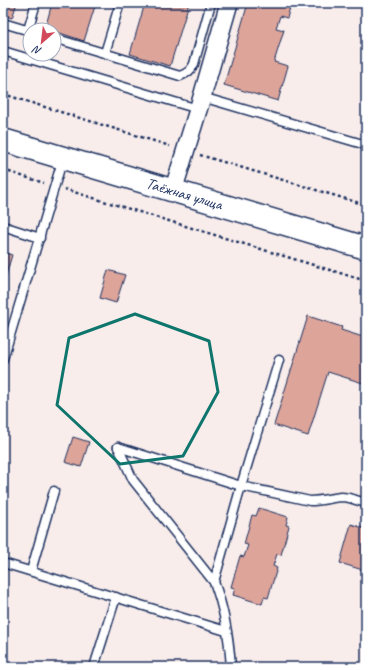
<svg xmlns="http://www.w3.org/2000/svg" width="369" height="670" font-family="Caveat,sans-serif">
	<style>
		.building { fill: #dda49a; stroke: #1b2f5e }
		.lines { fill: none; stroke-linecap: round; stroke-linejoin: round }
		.lane-casing { stroke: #1b2f5e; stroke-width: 11 }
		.street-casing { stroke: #1b2f5e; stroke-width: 20 }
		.secondary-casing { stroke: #1b2f5e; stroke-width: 25 }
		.path { stroke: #1b2f5e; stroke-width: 2.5; stroke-dasharray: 3 3; stroke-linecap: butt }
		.lane { stroke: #fff; stroke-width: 8 }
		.street { stroke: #fff; stroke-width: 17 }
		.secondary { stroke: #fff; stroke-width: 22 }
		.marked { fill: none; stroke: #0f766e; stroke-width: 3; stroke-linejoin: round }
		.labels { text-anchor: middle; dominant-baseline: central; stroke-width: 3.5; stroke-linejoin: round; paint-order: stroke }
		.street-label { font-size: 16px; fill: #1b2f5e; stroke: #fff }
	</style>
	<rect width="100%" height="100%" fill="#f8edeb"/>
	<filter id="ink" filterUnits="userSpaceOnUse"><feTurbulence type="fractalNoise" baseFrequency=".025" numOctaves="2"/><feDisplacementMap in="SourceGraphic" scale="8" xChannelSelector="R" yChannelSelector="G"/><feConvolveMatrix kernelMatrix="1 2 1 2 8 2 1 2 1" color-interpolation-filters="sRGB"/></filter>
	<g filter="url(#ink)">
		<g class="building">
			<polygon points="3,3 17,3 12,18 3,15"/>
			<polygon points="52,3 96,3 84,41 54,31 54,30 45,29"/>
			<polygon points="145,3 189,3 170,66 130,54"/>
			<polygon points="248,3 305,3 304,7 291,4 287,18 280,16 276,28 284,30 274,62 288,66 278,101 224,85"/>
			<polygon points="3,252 12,255 3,285"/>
			<polygon points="108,270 125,275 116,303 100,298"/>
			<polygon points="308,316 342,327 341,330 366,338 366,384 328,372 308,436 274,425"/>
			<polygon points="73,437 89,442 81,467 65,462"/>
			<polygon points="259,508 288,517 286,525 289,526 281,555 277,554 273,566 277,568 268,598 264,597 262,604 233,595 235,588 231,587 240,556 244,557 248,545 244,544 252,515 256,516"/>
			<polygon points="351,524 366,529 366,571 340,563"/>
		</g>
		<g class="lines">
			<defs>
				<g id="lane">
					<polyline points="3,23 30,31"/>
					<polyline points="28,30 36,3"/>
					<path d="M54,38L180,76C188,73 191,70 194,64L211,3"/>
					<polyline points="3,51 198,109"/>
					<polyline points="105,53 120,3"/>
					<polyline points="202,97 366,145"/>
					<polyline points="3,226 40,238"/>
					<polyline points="3,359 63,158"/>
					<path d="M118,447L241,486L310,501C321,501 331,498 341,497C350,497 358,501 366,503"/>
					<path d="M118,447L133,480L214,582C224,608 229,638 231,667"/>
					<polyline points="3,563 226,631"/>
					<polyline points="31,571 54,491"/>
					<polyline points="214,582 241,486 279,360"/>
					<polyline points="94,667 116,597"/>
				</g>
				<polyline id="street" points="173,191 202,97 229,3"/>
				<g id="secondary">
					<path id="s1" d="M3,140L366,248"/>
				</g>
			</defs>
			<use href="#lane" class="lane-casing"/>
			<use href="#street" class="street-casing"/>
			<use href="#secondary" class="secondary-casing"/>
			<g class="path">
				<polyline points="3,94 170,146"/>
				<polyline points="200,155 366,205"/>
				<polyline points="3,170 44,183"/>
				<polyline points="64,189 366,281"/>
			</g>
			<use href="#lane" class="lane"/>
			<use href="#street" class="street"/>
			<use href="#secondary" class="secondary"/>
		</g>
	</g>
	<path class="marked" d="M135,314L209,341L218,392L183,456L120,464L57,405L69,338Z"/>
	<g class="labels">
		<g class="street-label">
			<text stroke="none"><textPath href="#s1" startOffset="189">Таёжная улица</textPath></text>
		</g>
	</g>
	<rect width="369" height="670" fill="none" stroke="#fff" stroke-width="16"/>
	<rect x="8" y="8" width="353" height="654" fill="none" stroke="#1b2f5e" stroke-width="1.5" filter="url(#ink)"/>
	<g transform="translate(42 42) rotate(208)"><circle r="19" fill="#ffffff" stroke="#a4acbf"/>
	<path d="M0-3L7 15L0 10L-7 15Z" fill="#d1495b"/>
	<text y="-6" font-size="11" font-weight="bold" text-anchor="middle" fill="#1b2f5e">N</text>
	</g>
</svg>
